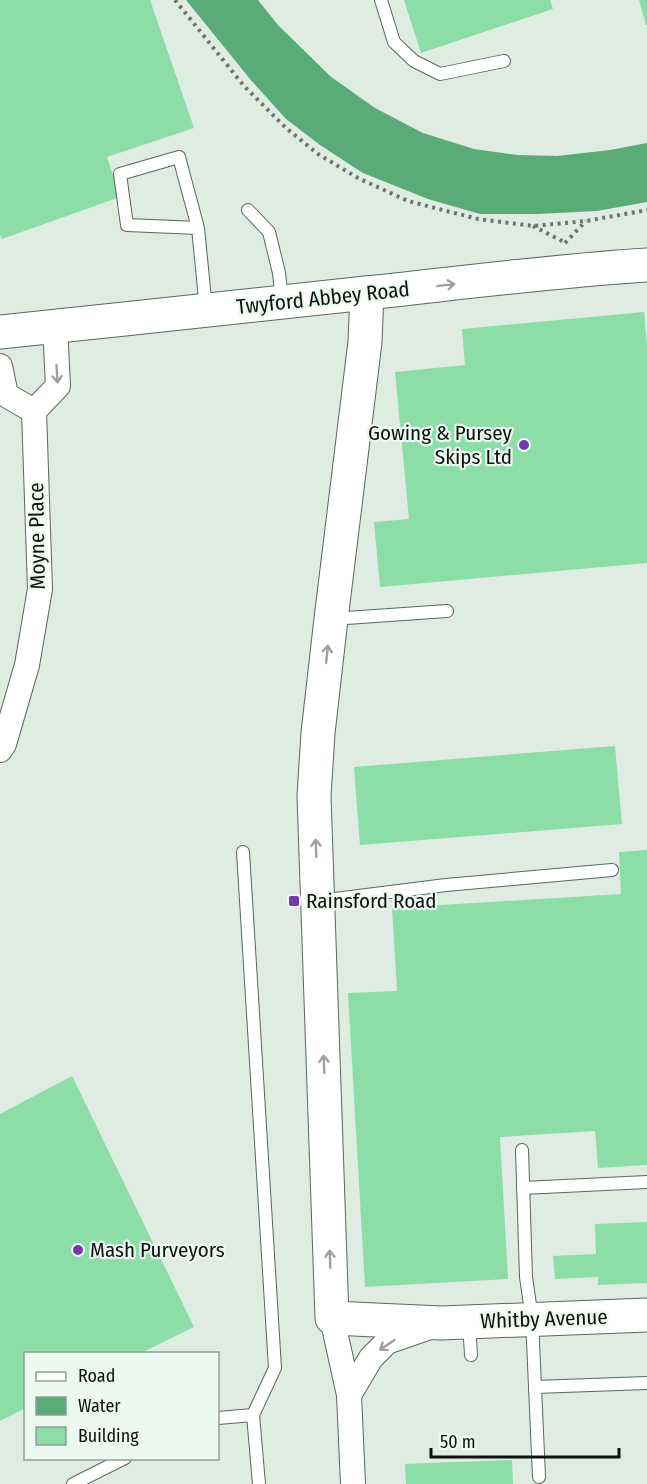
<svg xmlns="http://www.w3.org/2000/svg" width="647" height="1484" font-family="'Fira Sans Condensed',sans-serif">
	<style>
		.water { fill: #5bab78 }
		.building { fill: #8cdda8 }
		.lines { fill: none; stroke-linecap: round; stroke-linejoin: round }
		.lane-casing { stroke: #5b665e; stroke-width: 14 }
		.street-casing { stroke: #5b665e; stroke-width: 26 }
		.secondary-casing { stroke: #5b665e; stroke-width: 35 }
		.path { stroke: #6d756f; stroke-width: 4; stroke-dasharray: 3 4.5; stroke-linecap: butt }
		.lane { stroke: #fff; stroke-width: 12 }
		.street { stroke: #fff; stroke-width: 24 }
		.secondary { stroke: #fff; stroke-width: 33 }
		.oneway { stroke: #9fa09f }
		.poi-dot { fill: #7537ac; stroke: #ecf9f0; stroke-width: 2 }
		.labels { text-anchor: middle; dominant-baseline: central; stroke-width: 4.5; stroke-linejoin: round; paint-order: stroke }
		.street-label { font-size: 21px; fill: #0e120f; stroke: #ecf9f0 }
		.poi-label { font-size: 21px; fill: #0e120f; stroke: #ecf9f0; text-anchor: start }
	</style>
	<rect width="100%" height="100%" fill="#dfece2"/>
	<polygon class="water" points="186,0 258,0 278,25 330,76 375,108 423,133 474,149 518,155 557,156 610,150 647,143 647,202 597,211 538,214 480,214 428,199 363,173 320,145 286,119 250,79"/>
	<g class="building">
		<polygon points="0,0 150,0 194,128 107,157 120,197 2,239 0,235"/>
		<polygon points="404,0 550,0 553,9 421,53"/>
		<polygon points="639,0 647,0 647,25 646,25"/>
		<polygon points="644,312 647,346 647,563 380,587 374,522 409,519 395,372 465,365 462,329"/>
		<polygon points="615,746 622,824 360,845 354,767"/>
		<polygon points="647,850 647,1165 598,1168 595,1131 500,1137 508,1279 365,1287 348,993 397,991 392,908 621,894 619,852"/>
		<polygon points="72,1076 194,1327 139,1354 26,1354 26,1408 0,1421 0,1114"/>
		<polygon points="647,1222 647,1283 598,1285 598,1277 555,1279 553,1256 596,1254 595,1224"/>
		<polygon points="512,1460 513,1484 406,1484 405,1464"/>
	</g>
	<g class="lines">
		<defs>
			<g id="lane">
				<polyline points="381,0 394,42 414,61 440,74 504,61"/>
				<polyline points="248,210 269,232 279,273 282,301"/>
				<polyline points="198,228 127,225 120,174 179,157 198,228 206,309"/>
				<polyline points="332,619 447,611"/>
				<polyline points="319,901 446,885 612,870"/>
				<polyline points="522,1150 526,1277 532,1319 539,1477"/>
				<polyline points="523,1188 647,1182"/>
				<polyline points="469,1323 471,1355"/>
				<polyline points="535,1387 647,1383"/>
				<polyline points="253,1415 259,1484"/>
				<polyline points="218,1418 253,1415 275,1368 243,852"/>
				<polyline points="73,1484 125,1458"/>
			</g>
			<g id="street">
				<polyline points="0,366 6,395 34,411"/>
				<polyline points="0,750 4,744 27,665 40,589 34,411 58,386 55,326"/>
				<polyline points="332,1318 349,1395 353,1484"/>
				<polyline points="349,1395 371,1358 387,1342 430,1327"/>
			</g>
			<g id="secondary">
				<polyline points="367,293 365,342 331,619 318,733 314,796 332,1318 441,1323 647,1315"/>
				<path d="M0,332C122,319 244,307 366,293C460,283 553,271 647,265"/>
			</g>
		</defs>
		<use href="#lane" class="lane-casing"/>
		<use href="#street" class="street-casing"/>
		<use href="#secondary" class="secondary-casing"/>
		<g class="path">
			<polyline points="175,0 244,86 285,127 318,154 358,178 408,201 478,219 533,226 586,221 647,210"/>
			<polyline points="533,226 564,242"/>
			<polyline points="565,243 586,221"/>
		</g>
		<use href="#lane" class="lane"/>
		<use href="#street" class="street"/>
		<use href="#secondary" class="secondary"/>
	</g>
	<defs><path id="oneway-shaft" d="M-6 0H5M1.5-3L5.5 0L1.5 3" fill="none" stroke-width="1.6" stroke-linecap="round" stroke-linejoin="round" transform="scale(1.5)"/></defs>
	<g class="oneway">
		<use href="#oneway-shaft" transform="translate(446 285) rotate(-7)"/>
		<use href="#oneway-shaft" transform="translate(57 374) rotate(87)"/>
		<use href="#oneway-shaft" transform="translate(327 654) rotate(-84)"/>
		<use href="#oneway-shaft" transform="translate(316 848) rotate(-92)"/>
		<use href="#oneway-shaft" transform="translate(324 1064) rotate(-92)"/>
		<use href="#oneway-shaft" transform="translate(330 1259) rotate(-92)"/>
		<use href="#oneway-shaft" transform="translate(387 1345) rotate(146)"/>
	</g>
	<g class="poi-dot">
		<circle cx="524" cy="445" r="6"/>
		<rect x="288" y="895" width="12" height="12" rx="3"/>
		<circle cx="78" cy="1250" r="6"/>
	</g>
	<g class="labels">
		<g class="street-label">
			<text transform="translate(323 298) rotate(-6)">Twyford Abbey Road</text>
			<text transform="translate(37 536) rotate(-91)">Moyne Place</text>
			<text transform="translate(544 1319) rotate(-2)">Whitby Avenue</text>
		</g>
		<g class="poi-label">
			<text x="512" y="433" text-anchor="end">Gowing &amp; Pursey<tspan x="512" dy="24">Skips Ltd</tspan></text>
			<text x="306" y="901">Rainsford Road</text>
			<text x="90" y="1250">Mash Purveyors</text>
		</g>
	</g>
	<rect x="24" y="1352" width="195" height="108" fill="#ecf9f0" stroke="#939d96" stroke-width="1.5"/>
	<rect x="36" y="1372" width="30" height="9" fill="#ffffff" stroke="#939d96" stroke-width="1.5"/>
	<text x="78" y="1382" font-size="18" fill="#0e120f">Road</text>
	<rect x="36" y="1397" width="30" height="18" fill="#5bab78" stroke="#939d96" stroke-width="1.5"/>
	<text x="78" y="1412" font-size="18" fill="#0e120f">Water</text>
	<rect x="36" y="1427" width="30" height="18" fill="#8cdda8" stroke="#939d96" stroke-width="1.5"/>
	<text x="78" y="1442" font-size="18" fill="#0e120f">Building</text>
	<path d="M431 1448v9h188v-9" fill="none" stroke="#0e120f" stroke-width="3"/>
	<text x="440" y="1448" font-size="18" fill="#0e120f" stroke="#ecf9f0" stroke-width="4.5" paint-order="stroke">50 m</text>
</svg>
